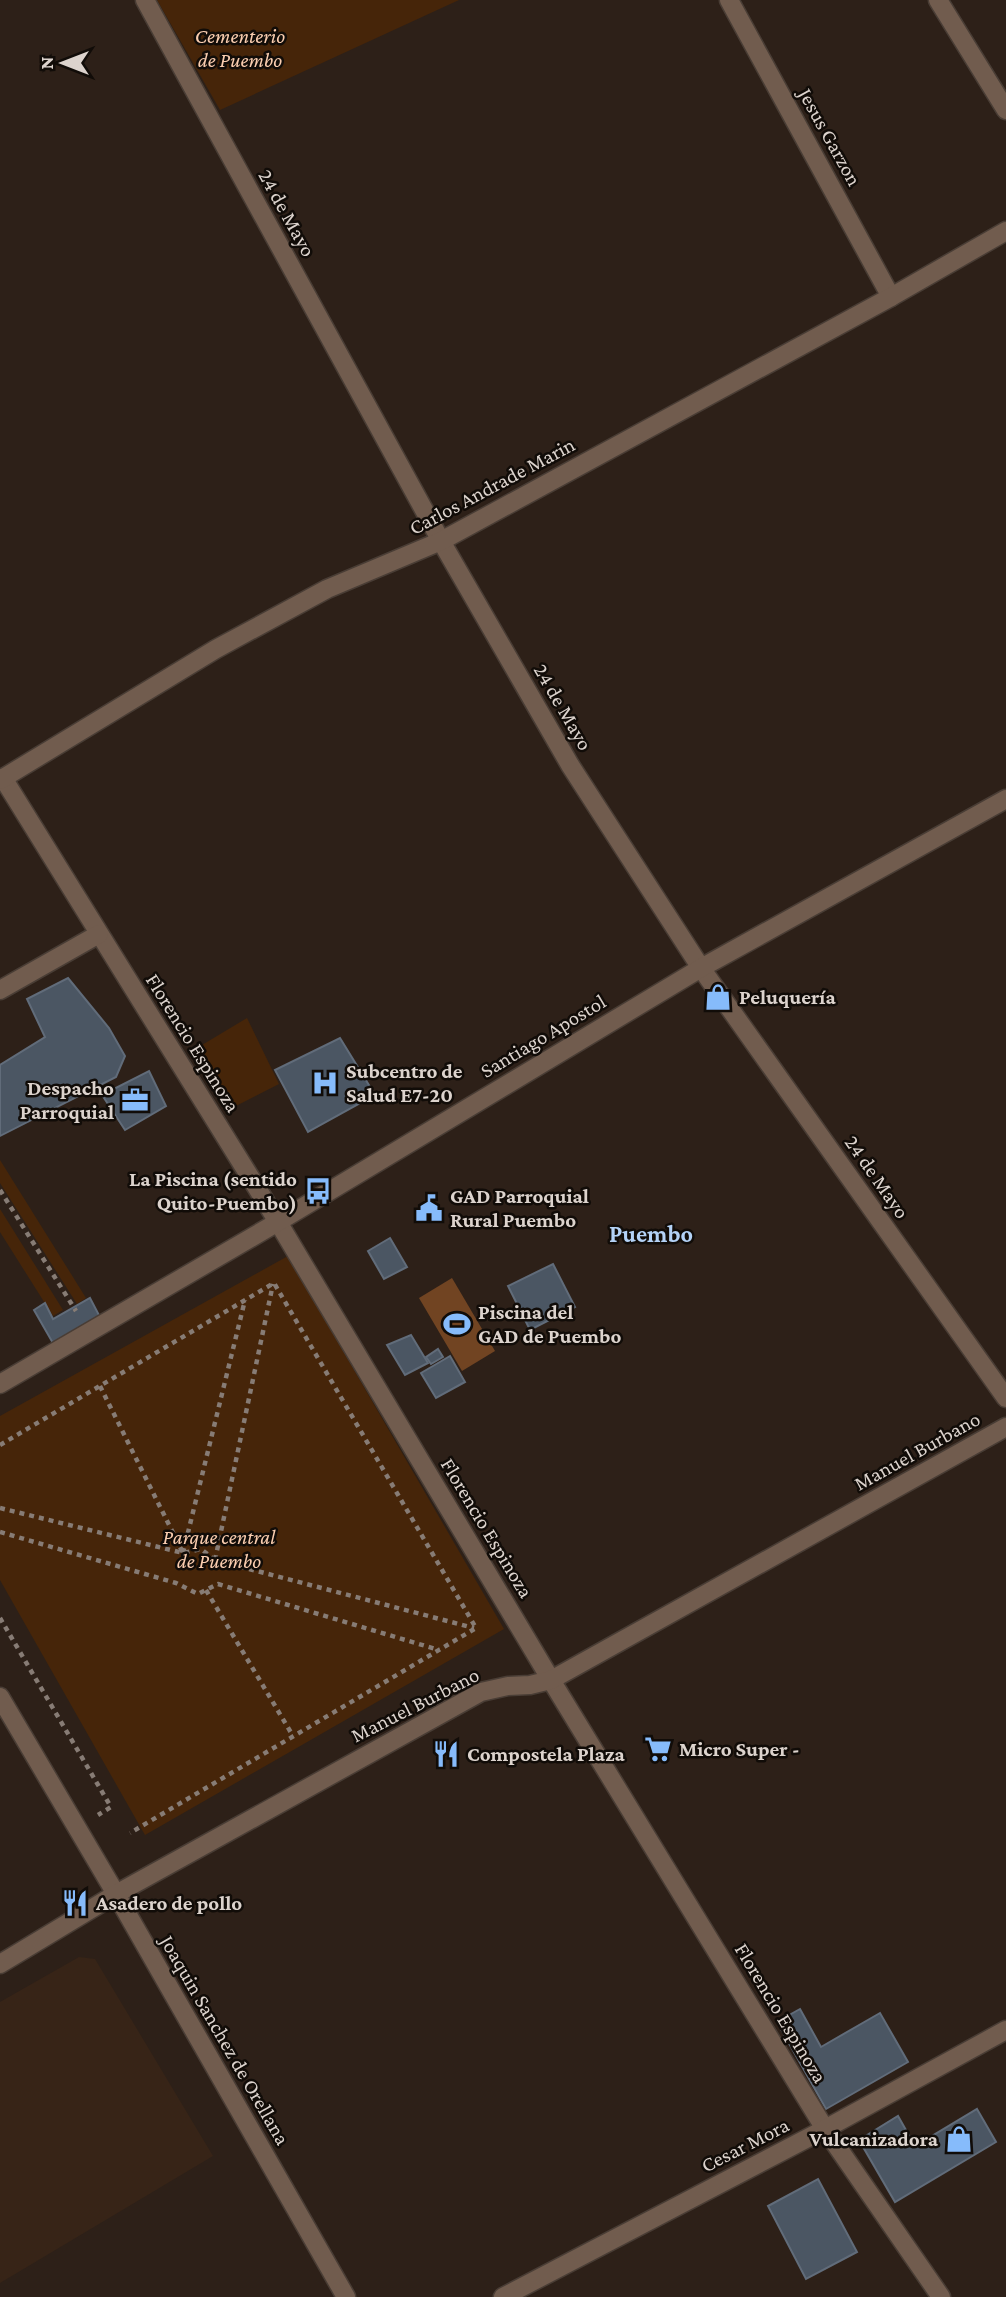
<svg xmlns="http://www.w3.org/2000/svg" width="1006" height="2297" font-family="'Crimson Pro',serif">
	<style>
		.built { fill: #372417 }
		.green { fill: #462509 }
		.water { fill: #714422 }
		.building { fill: #4b5663; stroke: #616c7a; stroke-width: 2 }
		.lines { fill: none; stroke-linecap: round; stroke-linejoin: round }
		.minor-casing { stroke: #493d35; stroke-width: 21 }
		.path { stroke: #877c75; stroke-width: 4.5; stroke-dasharray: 5 5; stroke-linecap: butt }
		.minor { stroke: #715c4e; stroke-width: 18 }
		.labels { text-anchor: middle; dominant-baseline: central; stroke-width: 5; stroke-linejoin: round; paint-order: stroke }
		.park-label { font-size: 21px; font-style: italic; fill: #facdaf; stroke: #110c08 }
		.street-label { font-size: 21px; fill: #dcd3cd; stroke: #110c08 }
		.poi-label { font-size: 21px; font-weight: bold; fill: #dcd3cd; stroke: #110c08; text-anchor: start }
		.quarter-label { font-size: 24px; font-weight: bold; fill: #b4d2f6; stroke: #110c08 }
	</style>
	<rect width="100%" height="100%" fill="#2d2018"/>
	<polygon class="built" points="79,1957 95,1959 213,2156 0,2283 0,2002"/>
	<g class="green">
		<polygon points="157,0 459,0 220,110"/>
		<polygon points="247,1018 279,1084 232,1108 197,1048"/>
		<polygon points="0,1160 86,1298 77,1304 0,1183"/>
		<polygon points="0,1209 63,1310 53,1316 0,1232"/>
		<polygon points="288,1256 504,1629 145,1835 0,1580 0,1416"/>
	</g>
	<polygon class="water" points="452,1278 495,1351 462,1371 419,1298"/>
	<g class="building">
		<polygon points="68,978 109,1028 125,1056 116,1077 0,1136 0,1065 45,1037 27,999"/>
		<polygon points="340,1038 375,1095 308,1132 275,1070"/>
		<polygon points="149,1071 166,1106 125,1130 102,1095"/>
		<polygon points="390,1238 407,1267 384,1279 368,1251"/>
		<polygon points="553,1264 575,1307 530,1330 508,1286"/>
		<polygon points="90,1298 101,1319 54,1345 34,1310 45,1303 53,1319"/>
		<polygon points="411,1335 428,1363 405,1375 387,1345"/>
		<polygon points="438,1349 443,1357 431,1364 426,1357"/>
		<polygon points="450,1356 465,1382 436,1398 421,1373"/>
		<polygon points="800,2009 821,2047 880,2013 908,2062 826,2109 777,2022"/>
		<polygon points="977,2109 996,2142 895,2202 859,2140 898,2116 915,2146"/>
		<polygon points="818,2179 857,2252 806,2279 768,2206"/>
	</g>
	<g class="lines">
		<defs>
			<g id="minor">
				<polyline points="145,0 441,541 570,765 701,968 1006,1398"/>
				<polyline points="729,0 891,297"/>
				<polyline points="938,0 1006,110"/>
				<polyline points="3,778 278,1222 551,1680 825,2129 941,2297"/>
				<polyline points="0,780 216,649 327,589 441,541 891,297 1006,231"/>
				<polyline points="0,990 99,934"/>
				<polyline points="0,1384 278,1222 701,968 1006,799"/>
				<polyline points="0,1697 116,1894 346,2297"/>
				<polyline points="0,1964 116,1894 481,1692 508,1686 530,1685 551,1680 1006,1427"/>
				<polyline points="503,2297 825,2129 1006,2030"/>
			</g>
		</defs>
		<use href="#minor" class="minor-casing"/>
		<g class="path">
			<polyline points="0,1190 76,1311"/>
			<polyline points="100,1386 183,1553"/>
			<polyline points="0,1445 274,1283 476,1628 130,1833"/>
			<polyline points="0,1508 183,1553 201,1549 215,1560 474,1628"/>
			<polyline points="0,1532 176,1583 198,1594 218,1584 439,1650"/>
			<polyline points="183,1553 245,1300"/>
			<polyline points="215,1560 273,1284"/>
			<polyline points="206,1590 293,1736"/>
			<polyline points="0,1618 111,1807 98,1815"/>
		</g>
		<use href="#minor" class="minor"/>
	</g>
	<defs>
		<symbol id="shop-bare" viewBox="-9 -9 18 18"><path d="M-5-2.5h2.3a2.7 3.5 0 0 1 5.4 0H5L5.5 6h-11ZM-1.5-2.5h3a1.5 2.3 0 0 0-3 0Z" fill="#86bbfb" stroke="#110c08" stroke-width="2.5" paint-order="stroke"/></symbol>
		<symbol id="hospital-bare" viewBox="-9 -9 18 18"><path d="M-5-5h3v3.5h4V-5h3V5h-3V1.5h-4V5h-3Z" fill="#86bbfb" stroke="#110c08" stroke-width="2.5" paint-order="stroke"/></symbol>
		<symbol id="office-bare" viewBox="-9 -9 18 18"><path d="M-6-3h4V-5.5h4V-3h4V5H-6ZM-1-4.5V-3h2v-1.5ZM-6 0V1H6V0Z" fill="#86bbfb" stroke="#110c08" stroke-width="2.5" paint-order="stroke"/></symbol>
		<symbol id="bus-bare" viewBox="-9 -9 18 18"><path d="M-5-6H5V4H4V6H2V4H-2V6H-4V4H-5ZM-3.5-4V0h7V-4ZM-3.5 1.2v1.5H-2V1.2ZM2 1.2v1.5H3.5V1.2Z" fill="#86bbfb" stroke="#110c08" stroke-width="2.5" paint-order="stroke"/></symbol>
		<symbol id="civic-bare" viewBox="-9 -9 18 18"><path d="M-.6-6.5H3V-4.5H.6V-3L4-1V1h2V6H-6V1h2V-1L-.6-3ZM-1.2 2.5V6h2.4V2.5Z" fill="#86bbfb" stroke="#110c08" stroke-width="2.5" paint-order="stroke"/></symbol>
		<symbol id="stadium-bare" viewBox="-9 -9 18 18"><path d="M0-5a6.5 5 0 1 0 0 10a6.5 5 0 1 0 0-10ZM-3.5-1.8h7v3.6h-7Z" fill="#86bbfb" stroke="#110c08" stroke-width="2.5" paint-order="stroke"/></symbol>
		<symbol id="supermarket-bare" viewBox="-9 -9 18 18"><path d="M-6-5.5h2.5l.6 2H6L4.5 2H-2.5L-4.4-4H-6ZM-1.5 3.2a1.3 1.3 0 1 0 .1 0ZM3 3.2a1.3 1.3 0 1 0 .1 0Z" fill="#86bbfb" stroke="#110c08" stroke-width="2.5" paint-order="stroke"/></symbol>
		<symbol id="restaurant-bare" viewBox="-9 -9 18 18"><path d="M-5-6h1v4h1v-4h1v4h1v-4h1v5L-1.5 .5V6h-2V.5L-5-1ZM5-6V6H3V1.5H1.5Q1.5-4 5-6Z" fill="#86bbfb" stroke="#110c08" stroke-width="2.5" paint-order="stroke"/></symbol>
	</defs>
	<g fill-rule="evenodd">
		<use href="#shop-bare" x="699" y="978" width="38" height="38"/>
		<use href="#hospital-bare" x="306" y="1064" width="38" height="38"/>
		<use href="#office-bare" x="116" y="1081" width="38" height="38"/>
		<use href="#bus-bare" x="299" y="1172" width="38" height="38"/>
		<use href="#civic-bare" x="410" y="1189" width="38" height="38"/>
		<use href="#stadium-bare" x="438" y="1305" width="38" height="38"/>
		<use href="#supermarket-bare" x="639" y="1730" width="38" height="38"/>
		<use href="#restaurant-bare" x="427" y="1735" width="38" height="38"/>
		<use href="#restaurant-bare" x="56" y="1884" width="38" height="38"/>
		<use href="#shop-bare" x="940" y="2120" width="38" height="38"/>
	</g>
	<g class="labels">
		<g class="park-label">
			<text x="240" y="36">Cementerio<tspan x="240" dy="24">de Puembo</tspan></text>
			<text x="219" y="1537">Parque central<tspan x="219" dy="24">de Puembo</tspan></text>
		</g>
		<g class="street-label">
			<text transform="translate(830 137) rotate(61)">Jesus Garzon</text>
			<text transform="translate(287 213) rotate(61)">24 de Mayo</text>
			<text transform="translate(492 486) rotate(-28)">Carlos Andrade Marin</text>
			<text transform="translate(563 707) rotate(60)">24 de Mayo</text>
			<text transform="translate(543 1036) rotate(-31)">Santiago Apostol</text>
			<text transform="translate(193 1043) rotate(58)">Florencio Espinoza</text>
			<text transform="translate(877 1177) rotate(55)">24 de Mayo</text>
			<text transform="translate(917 1451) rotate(-29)">Manuel Burbano</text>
			<text transform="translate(487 1528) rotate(59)">Florencio Espinoza</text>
			<text transform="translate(415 1705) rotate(-27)">Manuel Burbano</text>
			<text transform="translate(781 2013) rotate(59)">Florencio Espinoza</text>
			<text transform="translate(225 2040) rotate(60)">Joaquin Sanchez de Orellana</text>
			<text transform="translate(745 2145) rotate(-27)">Cesar Mora</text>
		</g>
		<g class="poi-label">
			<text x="739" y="997">Peluquería</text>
			<text x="346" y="1071">Subcentro de<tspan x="346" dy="24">Salud E7-20</tspan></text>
			<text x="114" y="1088" text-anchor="end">Despacho<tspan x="114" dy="24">Parroquial</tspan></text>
			<text x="297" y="1179" text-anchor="end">La Piscina (sentido<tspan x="297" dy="24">Quito-Puembo)</tspan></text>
			<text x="450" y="1196">GAD Parroquial<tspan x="450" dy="24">Rural Puembo</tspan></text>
			<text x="478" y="1312">Piscina del<tspan x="478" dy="24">GAD de Puembo</tspan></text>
			<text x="679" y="1749">Micro Super -</text>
			<text x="467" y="1754">Compostela Plaza</text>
			<text x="96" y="1903">Asadero de pollo</text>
			<text x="938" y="2139" text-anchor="end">Vulcanizadora</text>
		</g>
		<g class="quarter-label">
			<text x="651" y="1233">Puembo</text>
		</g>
	</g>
	<g transform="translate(63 63) rotate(270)" stroke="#110c08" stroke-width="5" paint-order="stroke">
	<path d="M0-5L12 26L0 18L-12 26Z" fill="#dcd3cd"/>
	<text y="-10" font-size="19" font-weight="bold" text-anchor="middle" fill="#dcd3cd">N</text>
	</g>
</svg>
